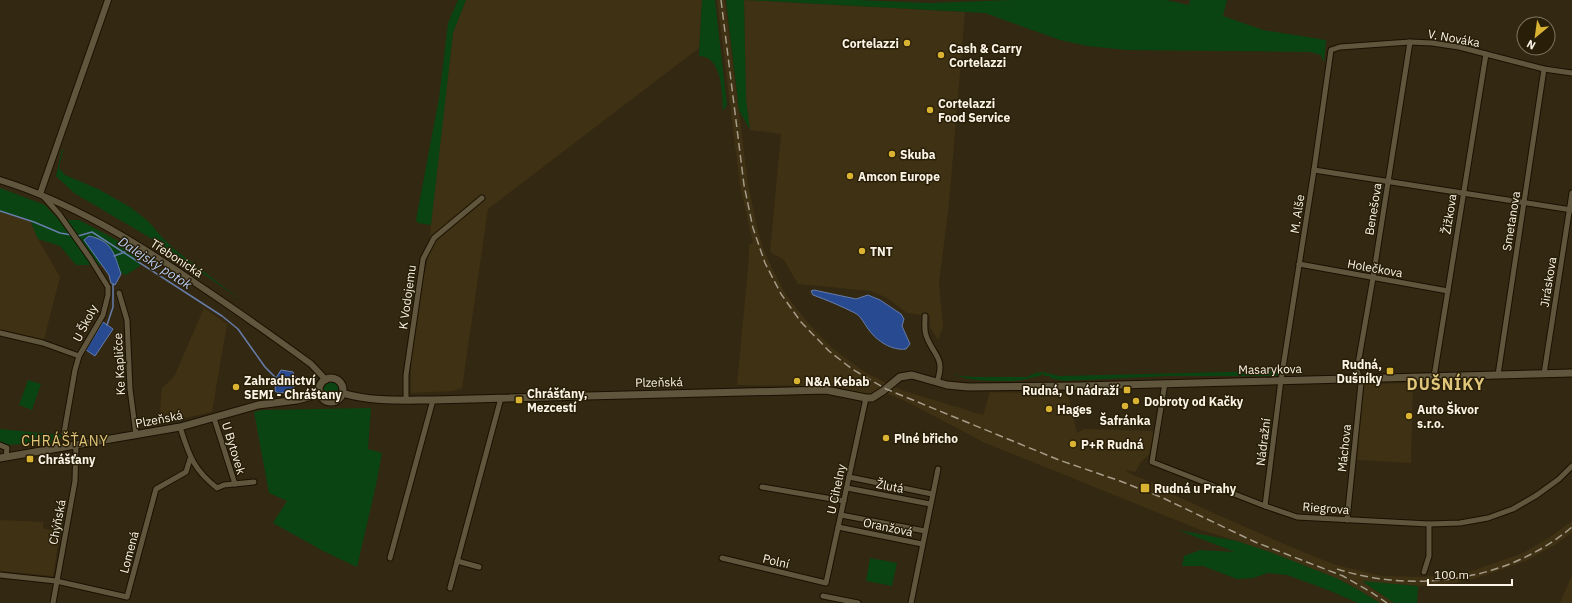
<svg xmlns="http://www.w3.org/2000/svg" width="1572" height="603" font-family="'IBM Plex Sans',sans-serif">
	<style>
		.built { fill: #3f3113 }
		.green { fill: #0b4413 }
		.water { fill: #284a91; stroke: #677daa }
		.lines { fill: none; stroke-linecap: round; stroke-linejoin: round }
		.stream { stroke: #677daa; stroke-width: 1.5 }
		.minor-casing { stroke: #1a1100; stroke-width: 7 }
		.tertiary-casing { stroke: #1a1100; stroke-width: 8 }
		.secondary-casing { stroke: #1a1100; stroke-width: 9 }
		.minor { stroke: #60553d; stroke-width: 5 }
		.tertiary { stroke: #60553d; stroke-width: 6 }
		.secondary { stroke: #60553d; stroke-width: 7 }
		.rail { stroke: #a59c8a; stroke-width: 1.5; stroke-dasharray: 8 4; stroke-linecap: butt }
		.poi-dot { fill: #dab333; stroke: #291f08; stroke-width: 1.5 }
		.labels { text-anchor: middle; dominant-baseline: central; stroke-width: 3; stroke-linejoin: round; paint-order: stroke }
		.street-label { font-size: 12px; fill: #fbf4e6; stroke: #291f08 }
		.poi-label { font-size: 12px; font-weight: bold; fill: #fbf4e6; stroke: #291f08; text-anchor: start }
		.water-label { font-size: 13px; font-style: italic; fill: #b9cff7; stroke: #291f08 }
		.quarter-label { font-size: 14px; letter-spacing: 1px; fill: #e0c67a; stroke: #291f08 }
		.district-label { font-size: 16px; font-weight: bold; letter-spacing: 1px; fill: #e0c67a; stroke: #291f08 }
	</style>
	<rect width="100%" height="100%" fill="#332812"/>
	<g class="built">
		<polygon points="466,0 702,0 699,48 488,209 462,388 453,391 411,393 411,356 420,291 429,254 432,210 453,33"/>
		<polygon points="717,0 725,0 748,184 757,227 762,245 769,262 786,295 808,323 832,348 866,373 901,390 983,415 990,392 1068,394 1077,433 1084,429 1154,431 1149,455 1141,462 1135,472 1125,470 1131,474 1160,486 1159,488 1211,512 1303,552 1336,565 1365,572 1383,576 1420,577 1453,575 1472,571 1523,553 1550,537 1572,521 1572,532 1555,545 1526,561 1474,579 1454,583 1421,586 1363,582 1394,603 1380,603 1349,584 1311,568 1237,541 1198,529 983,442 913,405 878,389 879,391 872,395 828,386 737,385 749,257 749,245 753,243 740,185"/>
		<polygon points="744,0 965,12 949,204 939,283 943,327 938,340 930,327 930,316 907,313 887,298 871,291 798,284 784,260 770,252 781,134 750,130 746,99"/>
		<polygon points="0,212 30,220 38,239 60,277 43,343 0,333"/>
		<polygon points="204,308 227,324 212,412 159,424 162,388 174,377"/>
		<polygon points="1413,383 1411,463 1357,460 1364,384"/>
		<polygon points="0,520 43,522 43,529 60,531 53,576 0,571"/>
		<polygon points="1572,575 1572,603 1560,603"/>
	</g>
	<g class="green">
		<polygon points="458,0 466,0 453,33 431,225 418,223 416,220 439,98 448,23"/>
		<path d="M702,0H715L727,105L723,111C722,95 723,56 699,56Z"/>
		<polygon points="726,0 744,0 746,99 750,130 739,110"/>
		<polygon points="746,0 858,0 929,3 1011,0 1166,0 1189,5 1190,0 1227,0 1223,16 1263,30 1326,40 1324,63 1321,55 1310,52 1126,50 1087,46 1060,40 985,13"/>
		<polygon points="62,149 63,150 59,168 65,175 98,189 130,207 149,222 160,235 174,249 241,300 159,243 74,193 56,176"/>
		<polygon points="0,188 45,205 59,220 79,220 141,253 140,266 126,275 103,265 76,265 60,246 38,239 30,220 0,212"/>
		<path d="M1280,368L1278,376H1169L1064,381L1050,378V376H1044V374H1041V376C1034,376 1029,379 1023,380C1008,382 963,382 952,373L959,376L974,377H1027L1035,373L1043,372L1059,376L1270,371Z"/>
		<polygon points="28,380 41,384 32,410 19,405"/>
		<circle cx="331" cy="390" r="8"/>
		<polygon points="371,408 368,449 382,453 376,485 357,567 325,552 273,523 287,501 269,493 254,412 262,410"/>
		<polygon points="0,429 62,435 57,442 5,445 0,443"/>
		<polygon points="1178,530 1237,541 1270,552 1336,578 1357,589 1380,603 1358,603 1328,590 1287,575 1268,573 1253,578 1237,579 1203,566 1182,566 1184,556 1200,550 1235,552"/>
		<polygon points="870,558 897,563 892,586 866,581"/>
		<polygon points="1362,581 1418,586 1417,603 1394,603"/>
	</g>
	<g class="water">
		<path d="M89,236C113,241 114,254 121,274L115,285L111,283L109,275L84,240Z"/>
		<path d="M814,290L856,299L868,295L880,300L901,314L904,319L902,326L910,344L906,349C892,351 877,341 869,330C865,325 861,316 855,313C841,306 827,300 813,295L811,291Z"/>
		<polygon points="103,322 113,329 95,356 86,350"/>
		<polygon points="281,370 293,372 297,381 291,392 278,393 275,391 276,378"/>
	</g>
	<g class="lines">
		<g class="stream">
			<polyline points="0,211 34,222 60,233 72,235"/>
			<polyline points="78,236 92,232 222,316 238,329 265,367 276,378"/>
			<polyline points="114,256 125,252"/>
			<polyline points="107,325 113,307 113,284"/>
		</g>
		<defs>
			<g id="minor">
				<polyline points="1314,170 1572,210"/>
				<polyline points="43,196 59,214 90,258 108,287 108,295 103,315 79,356 75,370 64,433"/>
				<polyline points="1299,264 1448,291"/>
				<polyline points="119,293 127,320 130,389 136,435"/>
				<path d="M925,316C925,322 924,329 926,335C933,356 946,357 937,382"/>
				<polyline points="0,333 43,343 79,356"/>
				<polyline points="1544,374 1572,193"/>
				<polyline points="1498,375 1544,69"/>
				<polyline points="1434,377 1486,54"/>
				<polyline points="1165,383 1152,462 1265,506 1297,517 1429,524 1460,523 1488,518 1513,509 1537,495 1559,479 1572,466"/>
				<polyline points="406,400 406,375 423,259 434,238 482,198"/>
				<polyline points="214,418 235,484"/>
				<path d="M180,427C189,455 193,469 217,488L224,485L254,482"/>
				<polyline points="0,445 7,448 6,457"/>
				<polyline points="849,477 932,494"/>
				<polyline points="762,487 844,501"/>
				<polyline points="847,488 930,504"/>
				<polyline points="1265,506 1281,380 1314,170 1331,50 1340,47 1410,42 1432,43 1459,47 1544,69 1572,73"/>
				<polyline points="841,515 925,531"/>
				<polyline points="1347,520 1361,383 1357,370 1373,278 1410,42"/>
				<polyline points="838,527 922,544"/>
				<polyline points="390,558 433,400"/>
				<polyline points="722,558 826,583 866,398"/>
				<polyline points="457,561 479,567"/>
				<polyline points="1424,572 1429,556 1429,524"/>
				<polyline points="0,575 56,581 127,597 156,489 186,472 190,459"/>
				<polyline points="450,588 501,398"/>
				<polyline points="823,596 858,603"/>
				<polyline points="53,603 75,481 76,445"/>
				<polyline points="911,603 938,469"/>
			</g>
			<g id="tertiary">
				<path d="M0,180C71,202 136,242 197,284C236,310 274,337 311,364L326,380"/>
				<polyline points="40,194 108,0"/>
			</g>
			<g id="secondary">
				<circle cx="331" cy="390" r="12"/>
				<path d="M342,393C372,402 403,400 433,400L826,390L866,398H872L883,391L900,377L912,375L947,385L968,387L1080,386L1572,373"/>
				<polyline points="0,458 180,427 258,405 297,400 320,394"/>
			</g>
		</defs>
		<use href="#minor" class="minor-casing"/>
		<use href="#tertiary" class="tertiary-casing"/>
		<use href="#secondary" class="secondary-casing"/>
		<use href="#minor" class="minor"/>
		<use href="#tertiary" class="tertiary"/>
		<use href="#secondary" class="secondary"/>
		<g class="rail">
			<polyline points="721,0 744,185 753,228 765,263 781,294 801,322 829,351 852,369 886,389 1059,460 1120,481 1163,498 1255,542 1343,576 1371,592 1387,603"/>
			<path d="M1337,569C1416,594 1508,581 1572,527"/>
		</g>
	</g>
	<g class="poi-dot">
		<circle cx="907" cy="43" r="4"/>
		<circle cx="941" cy="55" r="4"/>
		<circle cx="930" cy="110" r="4"/>
		<circle cx="892" cy="154" r="4"/>
		<circle cx="850" cy="176" r="4"/>
		<circle cx="862" cy="251" r="4"/>
		<rect x="1386" y="367" width="8" height="8" rx="2"/>
		<circle cx="797" cy="381" r="4"/>
		<circle cx="236" cy="387" r="4"/>
		<rect x="1123" y="386" width="8" height="8" rx="2"/>
		<rect x="515" y="396" width="8" height="8" rx="2"/>
		<circle cx="1136" cy="401" r="4"/>
		<circle cx="1125" cy="406" r="4"/>
		<circle cx="1049" cy="409" r="4"/>
		<circle cx="1409" cy="416" r="4"/>
		<circle cx="886" cy="438" r="4"/>
		<circle cx="1073" cy="444" r="4"/>
		<rect x="26" y="455" width="8" height="8" rx="2"/>
		<rect x="1140" y="483" width="10" height="10" rx="2"/>
	</g>
	<g class="labels">
		<g class="street-label">
			<text transform="translate(1454 38) rotate(10)">V. Nováka</text>
			<text transform="translate(1373 209) rotate(-81)">Benešova</text>
			<text transform="translate(1297 214) rotate(-81)">M. Alše</text>
			<text transform="translate(1449 214) rotate(-81)">Žižkova</text>
			<text transform="translate(1511 221) rotate(-81)">Smetanova</text>
			<text transform="translate(177 258) rotate(33)">Třebonická</text>
			<text transform="translate(1375 268) rotate(10)">Holečkova</text>
			<text transform="translate(1548 282) rotate(-81)">Jiráskova</text>
			<text transform="translate(407 297) rotate(-82)">K Vodojemu</text>
			<text transform="translate(85 323) rotate(-63)">U Školy</text>
			<text transform="translate(119 364) rotate(-93)">Ke Kapličce</text>
			<text transform="translate(1270 369) rotate(-1)">Masarykova</text>
			<text transform="translate(659 382) rotate(-1)">Plzeňská</text>
			<text transform="translate(159 419) rotate(-11)">Plzeňská</text>
			<text transform="translate(1263 442) rotate(-83)">Nádražní</text>
			<text transform="translate(234 448) rotate(73)">U Bytovek</text>
			<text transform="translate(1344 448) rotate(-84)">Máchova</text>
			<text transform="translate(890 486) rotate(11)">Žlutá</text>
			<text transform="translate(836 489) rotate(-78)">U Cihelny</text>
			<text transform="translate(1326 508) rotate(4)">Riegrova</text>
			<text transform="translate(57 522) rotate(-79)">Chýňská</text>
			<text transform="translate(888 527) rotate(12)">Oranžová</text>
			<text transform="translate(129 552) rotate(-75)">Lomená</text>
			<text transform="translate(776 561) rotate(13)">Polní</text>
		</g>
		<g class="poi-label">
			<text x="899" y="43" text-anchor="end">Cortelazzi</text>
			<text x="949" y="48">Cash &amp; Carry<tspan x="949" dy="14">Cortelazzi</tspan></text>
			<text x="938" y="103">Cortelazzi<tspan x="938" dy="14">Food Service</tspan></text>
			<text x="900" y="154">Skuba</text>
			<text x="858" y="176">Amcon Europe</text>
			<text x="870" y="251">TNT</text>
			<text x="1382" y="364" text-anchor="end">Rudná,<tspan x="1382" dy="14">Dušníky</tspan></text>
			<text x="244" y="380">Zahradnictví<tspan x="244" dy="14">SEMI - Chráštany</tspan></text>
			<text x="805" y="381">N&amp;A Kebab</text>
			<text x="1119" y="390" text-anchor="end">Rudná, U nádraží</text>
			<text x="527" y="393">Chrášťany,<tspan x="527" dy="14">Mezcestí</tspan></text>
			<text x="1144" y="401">Dobroty od Kačky</text>
			<text x="1057" y="409">Hages</text>
			<text x="1417" y="409">Auto Škvor<tspan x="1417" dy="14">s.r.o.</tspan></text>
			<text x="1125" y="420" text-anchor="middle">Šafránka</text>
			<text x="894" y="438">Plné břicho</text>
			<text x="1081" y="444">P+R Rudná</text>
			<text x="38" y="459">Chrášťany</text>
			<text x="1154" y="488">Rudná u Prahy</text>
		</g>
		<g class="water-label">
			<text transform="translate(155 263) rotate(33)">Dalejský potok</text>
		</g>
		<g class="quarter-label">
			<text x="65" y="441">CHRÁŠŤANY</text>
		</g>
		<g class="district-label">
			<text x="1446" y="384">DUŠNÍKY</text>
		</g>
	</g>
	<g transform="translate(1536 36) rotate(209)"><circle r="19" fill="#291f08" stroke="#7d7461"/>
	<path d="M0-3L7 15L0 10L-7 15Z" fill="#dab333"/>
	<text y="-6" font-size="11" font-weight="bold" text-anchor="middle" fill="#fbf4e6">N</text>
	</g>
	<path d="M1428 579v6h84v-6" fill="none" stroke="#fbf4e6" stroke-width="2"/>
	<text x="1434" y="579" font-size="12" fill="#fbf4e6" stroke="#291f08" stroke-width="3" paint-order="stroke">100 m</text>
</svg>
